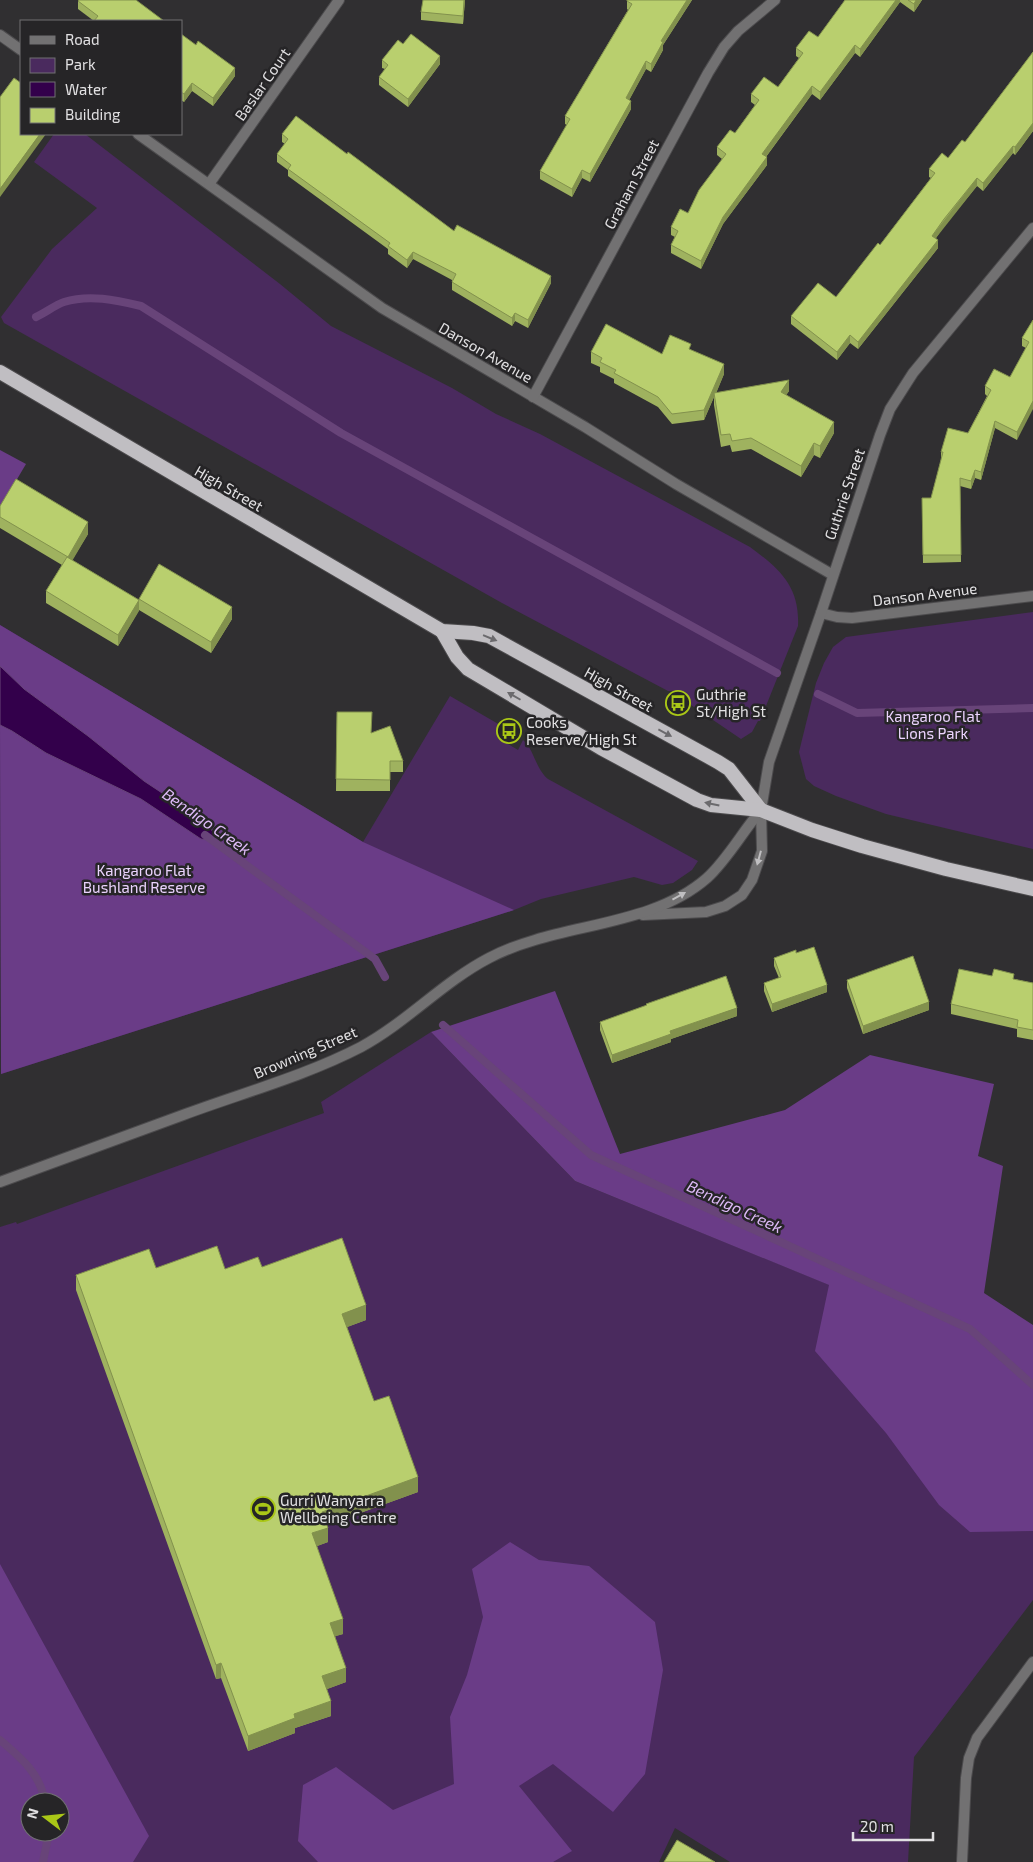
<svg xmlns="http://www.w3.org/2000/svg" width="1033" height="1862" font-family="'Exo 2',sans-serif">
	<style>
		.green { fill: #4a2a5e; fill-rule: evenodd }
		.forest { fill: #6a3c87; fill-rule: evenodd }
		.water { fill: #33004b; stroke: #684479 }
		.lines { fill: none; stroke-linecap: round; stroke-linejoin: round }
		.stream { stroke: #684479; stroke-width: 8 }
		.minor-casing { stroke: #4c4b4d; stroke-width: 12 }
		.trunk-casing { stroke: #4c4b4d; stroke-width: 16 }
		.minor { stroke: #727172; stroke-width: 10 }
		.trunk { stroke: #c0bec2; stroke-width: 14 }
		.wall { fill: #9fb25f }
		.shaded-wall { fill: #82914d }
		.building { fill: #b9cf6e; stroke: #82914d }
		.oneway { fill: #6b6a6d }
		.oneway2 { fill: #c0bfc1 }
		.labels { text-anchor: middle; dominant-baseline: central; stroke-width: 5; stroke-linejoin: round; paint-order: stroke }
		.street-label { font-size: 15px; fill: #e2e1e3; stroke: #262527 }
		.poi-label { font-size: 15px; fill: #e2e1e3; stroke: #262527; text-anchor: start }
		.park-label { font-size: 15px; fill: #ecd4ff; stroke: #262527 }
		.water-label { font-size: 16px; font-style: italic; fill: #debaf8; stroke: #262527 }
	</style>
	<rect width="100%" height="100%" fill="#302f31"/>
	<g class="green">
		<path d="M54,134H85L280,284L331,326L452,388L496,414L540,434L750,547C780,569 800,587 798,626L760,721H758L752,732L741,739L691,705C686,697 678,690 668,691L502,603L4,323L1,317L52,249L97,208L34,162Z"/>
		<polygon points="1033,612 1033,849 886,814 836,796 814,786 806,779 799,752 816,683 824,663 833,647 846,637"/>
		<path d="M0,625L363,842L450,696L507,729L501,740L518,750L523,740C535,751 535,768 548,779L698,861L692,870L673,883L662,885L634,877L541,899L514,910L1,1074Z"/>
		<path d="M431,1032L575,1181L962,1339L1033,1409V1600L914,1757L908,1862H730L675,1828L659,1862H0V1227L16,1222L17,1224L324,1113L321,1102ZM30,1802H60V1832H30Z"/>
	</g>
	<g class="forest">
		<polygon points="0,450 26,464 0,508"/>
		<polygon points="0,625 363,842 514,910 1,1074 0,725 12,731 46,753 141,799 201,839 144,781 88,736 24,689 0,666"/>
		<polygon points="555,991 620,1154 785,1110 870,1055 994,1084 978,1156 1003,1166 984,1293 1033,1325 1033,1531 970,1532 939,1505 886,1433 815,1351 829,1285 575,1181 431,1032"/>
		<polygon points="510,1542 539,1560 589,1566 655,1622 663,1670 645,1774 613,1812 553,1764 519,1786 572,1851 553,1862 318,1862 298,1841 303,1785 336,1767 393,1810 454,1784 450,1717 467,1675 483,1617 472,1569"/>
		<path d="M0,1564L149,1836L133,1862H0ZM30,1802H60V1832H30Z"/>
	</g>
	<polygon class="water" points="0,666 24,689 88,736 144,781 209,824 215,837 214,841 201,839 141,799 46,753 12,731 0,725"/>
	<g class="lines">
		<g class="stream">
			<path d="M36,317C45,313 55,305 64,302C89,294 116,300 141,306L341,433L777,673"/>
			<polyline points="818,694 857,713 1033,708"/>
			<polyline points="205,835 375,959 385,977"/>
			<polyline points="443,1025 591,1155 970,1329 1033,1385"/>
			<path d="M0,1740C21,1758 40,1773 45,1802"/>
			<polyline points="43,1862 49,1832"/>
		</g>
		<defs>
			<g id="minor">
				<polyline points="0,35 21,50"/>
				<polyline points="138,134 382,308 585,427 676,484 833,575"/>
				<polyline points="209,184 339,0"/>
				<polyline points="533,397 708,73 724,47 738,31 775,0"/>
				<polyline points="821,613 837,617 852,618 1033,596"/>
				<polyline points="643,915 706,912 725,906 742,895 752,880 762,851 761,810 769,762 821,613 880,435 890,409 913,373 1033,228"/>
				<path d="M0,1182C61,1160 122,1137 183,1115C242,1093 305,1076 361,1047C407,1022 443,982 489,958C557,922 649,929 707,878C727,860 743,831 761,810"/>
				<polyline points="962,1862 966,1778 969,1758 977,1738 1033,1662"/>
			</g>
			<g id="trunk">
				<polyline points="0,372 442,631 473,633 489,636 718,762 729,769 761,810"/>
				<polyline points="442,631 457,657 468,669 601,748 697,800 711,805 761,810 812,830 862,846 946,869 1033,889"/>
			</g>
		</defs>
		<use href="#minor" class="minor-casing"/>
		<use href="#trunk" class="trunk-casing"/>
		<use href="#minor" class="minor"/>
		<use href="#trunk" class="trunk"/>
	</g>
	<g class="wall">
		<polygon points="137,0 94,21 78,9 78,1"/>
		<polygon points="465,0 463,24 421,20 421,12"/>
		<polygon points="692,0 663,45 663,50 651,72 646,69 629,100 631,109 590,182 582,178 572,197 540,179 540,171 567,125 565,124 565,116 628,10 627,9 627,1"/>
		<polygon points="845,0 922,0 914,12 900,2 860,57 855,53 820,100 812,94 766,157 767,165 723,224 701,269 671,253 671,245 675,237 671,235 671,227 688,213 722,159 717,155 717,147 735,133 755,105 751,102 751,94 778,87 799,58 796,56 796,48 818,37"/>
		<polygon points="181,34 235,76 213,106 192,91 184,102 181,100"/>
		<polygon points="403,44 440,64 408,107 379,85 379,77 385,69 382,68 382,60"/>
		<polygon points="1033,52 1033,131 1015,155 1013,153 983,191 977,186 944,226 936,238 938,248 858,349 850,343 837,360 791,324 791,316 836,297 880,245 931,178 929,177 929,169 948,158 965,142"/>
		<polygon points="282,134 454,231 551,283 528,328 515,321 512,326 452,290 452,280 413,259 407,268 388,254 388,249 288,176 288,170 277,162 277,154 285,144 282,142"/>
		<polygon points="1033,320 1017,440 995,428 981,480 975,478 971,489 960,486 961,562 923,563 922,498 931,498 941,460 941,452 968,433 987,396 985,394 985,386 1010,377 1026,348 1022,346 1022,338"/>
		<polygon points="691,350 724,374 716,393 789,391 786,395 834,433 820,458 814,455 801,477 751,449 732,452 730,445 721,447 714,405 714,397 704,420 672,424 658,407 614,383 614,379 600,372 600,367 591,363 591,352 662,354"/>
		<polygon points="0,506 88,534 72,560 139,600 139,599 232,619 211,653 139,610 118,646 46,603 46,591 62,565 0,528"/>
		<polygon points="337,712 371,733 403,761 403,772 390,772 390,791 336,791"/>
		<polygon points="796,953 827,992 772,1012 764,991 764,983 779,978 774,966 774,958"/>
		<polygon points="992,976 1014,979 1033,983 1033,1040 1017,1037 1017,1029 951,1014 951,1004"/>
		<polygon points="847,980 929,1010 863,1034 847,988"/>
		<polygon points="646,1004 737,1016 671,1039 671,1042 612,1063 600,1030 600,1022 646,1006"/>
		<polygon points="262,1267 366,1320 347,1327 374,1401 418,1492 327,1525 328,1542 317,1546 343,1634 335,1636 346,1682 327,1689 331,1716 295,1728 295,1733 248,1751 221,1678 216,1679 76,1290 76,1275 156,1268 225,1269"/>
	</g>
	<g class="shaded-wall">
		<polygon points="464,0 465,0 463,24 463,16"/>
		<polygon points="687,0 692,0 663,45 663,50 651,72 651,64 661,41"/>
		<polygon points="896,0 900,0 900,2 860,57 860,49"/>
		<polygon points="916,0 922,0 914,12 914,4"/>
		<polygon points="855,45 855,53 820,100 820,92"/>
		<polygon points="440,56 440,64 408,107 408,99"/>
		<polygon points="646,61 646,69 626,106 626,98"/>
		<polygon points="235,68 235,76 213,106 213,98"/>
		<polygon points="192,83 192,91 184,102 184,94"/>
		<polygon points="812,86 812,94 762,162 762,154"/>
		<polygon points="631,101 631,109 590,182 590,174"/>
		<polygon points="1033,123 1033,131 1015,155 1015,147"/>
		<polygon points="40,134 46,134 0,197 0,189"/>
		<polygon points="1013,146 1013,153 983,191 983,183"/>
		<polygon points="767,157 767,165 723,224 701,269 701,261 723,217"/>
		<polygon points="582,170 582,178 572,197 572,189"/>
		<polygon points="977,178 977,186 932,243 932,236"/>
		<polygon points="938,240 938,248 858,349 858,342"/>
		<polygon points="413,252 413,259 407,268 407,260"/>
		<polygon points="551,276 551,283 528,328 528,320"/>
		<polygon points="515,313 515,321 512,326 512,318"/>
		<polygon points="850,335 850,343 837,360 837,352"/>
		<polygon points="724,364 724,374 715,396 714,393 714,397 704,420 704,410"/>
		<polygon points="789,380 789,391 781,403 781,392"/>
		<polygon points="1033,401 1033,409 1017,440 1017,432"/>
		<polygon points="995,421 995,428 981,480 981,472"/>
		<polygon points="834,422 834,433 820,458 820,446"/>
		<polygon points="814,443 814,455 801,477 801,466"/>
		<polygon points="975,470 975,478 971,489 971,481"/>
		<polygon points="88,522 88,534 68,568 68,557"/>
		<polygon points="139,600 139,611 118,646 118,635"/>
		<polygon points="232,607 232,619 211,653 211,642"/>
		<polygon points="827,985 827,992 772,1012 772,1004"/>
		<polygon points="929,1002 929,1010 863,1034 863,1026"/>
		<polygon points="737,1008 737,1016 671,1039 671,1042 612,1063 612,1055 670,1031"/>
		<polygon points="366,1305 366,1320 342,1329 342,1314"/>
		<polygon points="418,1477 418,1492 322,1527 322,1512"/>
		<polygon points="328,1528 328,1542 312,1548 312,1533"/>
		<polygon points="343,1619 343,1634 330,1638 330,1623"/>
		<polygon points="221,1663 221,1678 216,1679 216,1665"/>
		<polygon points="346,1668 346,1682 322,1691 322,1676"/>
		<polygon points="331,1701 331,1716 295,1728 295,1733 248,1751 248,1736 294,1714"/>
	</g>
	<g class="building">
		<polygon points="79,0 136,0 164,21 94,21 98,16 78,1"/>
		<polygon points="423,0 464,0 463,16 421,12"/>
		<polygon points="627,0 687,0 661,41 663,42 651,64 646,61 626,98 631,101 590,174 582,170 572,189 540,171 570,119 565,116 632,4 627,1"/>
		<polygon points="845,0 896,0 860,49 855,45 820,92 812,86 762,154 767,157 723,217 701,261 671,245 678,231 671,227 680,209 688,213 699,190 726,154 717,147 730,130 735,133 759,100 751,94 764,77 778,87 803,53 796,48 809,31 818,37"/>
		<polygon points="908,0 916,0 914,4"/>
		<polygon points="181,34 196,45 198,41 235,68 213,98 192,83 184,94 181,92"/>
		<polygon points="411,34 440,56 408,99 379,77 388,65 382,60 398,40 403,44"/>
		<polygon points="1033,52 1033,123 1015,147 1013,146 983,183 977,178 944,219 932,236 938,240 858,342 850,335 837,352 791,316 818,283 836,297 878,243 880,245 935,173 929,169 942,153 948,158 962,140 965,142"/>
		<polygon points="14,78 21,83 21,134 40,134 0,189 0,97"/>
		<polygon points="296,116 347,154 348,152 454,231 457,225 551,276 528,320 515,313 512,318 452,282 456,274 413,252 407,260 388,246 390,243 288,169 291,165 277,154 288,139 282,134"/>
		<polygon points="1033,320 1033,401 1017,432 995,421 981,472 975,470 971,481 960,478 961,555 923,555 922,498 931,498 943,452 941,452 948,428 968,433 991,390 985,386 994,369 1010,377 1029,342 1022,338"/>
		<polygon points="606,324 662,354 670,335 691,344 689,349 724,364 704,410 672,414 658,397 614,373 616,370 600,362 602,358 591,352"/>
		<polygon points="789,380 781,392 834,422 820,446 814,443 801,466 751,438 732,441 730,434 721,435 714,393"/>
		<polygon points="16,479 88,522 68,557 0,517 0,506"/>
		<polygon points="67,557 139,600 118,635 46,591"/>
		<polygon points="159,564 232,607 211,642 139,599"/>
		<polygon points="337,712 372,712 371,733 390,726 403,761 390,761 390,780 336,779"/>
		<polygon points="814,947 827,985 772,1004 764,983 781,977 774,958 796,950 796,953"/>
		<polygon points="913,956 929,1002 863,1026 847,980"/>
		<polygon points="959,969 992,976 994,969 1014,974 1013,979 1033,983 1033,1030 1017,1027 1018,1020 951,1004"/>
		<polygon points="726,976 737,1008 670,1031 671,1034 612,1055 600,1022 647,1005 646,1004"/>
		<polygon points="342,1238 366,1305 342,1314 374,1401 389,1396 418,1477 322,1512 328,1528 312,1533 343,1619 330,1623 346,1668 322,1676 331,1701 294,1714 295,1718 248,1736 221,1663 216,1665 76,1275 149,1249 156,1268 217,1246 225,1269 258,1257 262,1267"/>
		<polygon points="677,1840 715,1862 664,1862"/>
	</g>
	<defs><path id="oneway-solid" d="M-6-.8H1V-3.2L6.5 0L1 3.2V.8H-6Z" transform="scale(1.25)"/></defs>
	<g class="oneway">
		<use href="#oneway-solid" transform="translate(490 638) rotate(22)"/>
		<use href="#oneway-solid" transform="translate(514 696) rotate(-150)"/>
		<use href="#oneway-solid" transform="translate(665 733) rotate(28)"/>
		<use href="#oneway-solid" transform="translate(712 804) rotate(-168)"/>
	</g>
	<g class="oneway2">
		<use href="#oneway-solid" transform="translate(759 858) rotate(105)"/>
		<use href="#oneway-solid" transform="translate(679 896) rotate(-29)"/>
	</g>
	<defs>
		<symbol id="bus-ring" viewBox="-11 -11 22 22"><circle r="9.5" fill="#262527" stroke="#aac717" stroke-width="1.5"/><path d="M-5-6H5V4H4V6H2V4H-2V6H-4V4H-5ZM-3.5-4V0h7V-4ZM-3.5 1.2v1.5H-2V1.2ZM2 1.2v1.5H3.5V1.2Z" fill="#aac717"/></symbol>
		<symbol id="stadium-ring" viewBox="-11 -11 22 22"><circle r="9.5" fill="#262527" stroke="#aac717" stroke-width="1.5"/><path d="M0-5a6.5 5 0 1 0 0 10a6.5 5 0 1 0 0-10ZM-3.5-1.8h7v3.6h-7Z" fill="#aac717"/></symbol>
	</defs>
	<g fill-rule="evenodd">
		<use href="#bus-ring" x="664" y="689" width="28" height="28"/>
		<use href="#bus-ring" x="495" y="717" width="28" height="28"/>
		<use href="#stadium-ring" x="249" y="1495" width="28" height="28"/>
	</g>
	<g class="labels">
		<g class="street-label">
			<text transform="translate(262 84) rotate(-55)">Baslar Court</text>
			<text transform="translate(631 184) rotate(-62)">Graham Street</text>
			<text transform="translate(486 352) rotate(30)">Danson Avenue</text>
			<text transform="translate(229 488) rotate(30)">High Street</text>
			<text transform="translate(844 494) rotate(-71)">Guthrie Street</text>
			<text transform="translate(925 594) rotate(-7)">Danson Avenue</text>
			<text transform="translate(619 689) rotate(29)">High Street</text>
			<text transform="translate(305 1052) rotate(-23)">Browning Street</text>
		</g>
		<g class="poi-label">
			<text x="696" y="694">Guthrie<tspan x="696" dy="17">St/High St</tspan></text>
			<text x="526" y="722">Cooks<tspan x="526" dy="17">Reserve/High St</tspan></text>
			<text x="280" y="1500">Gurri Wanyarra<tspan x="280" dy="17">Wellbeing Centre</tspan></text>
		</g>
		<g class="park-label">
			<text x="933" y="716">Kangaroo Flat<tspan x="933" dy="17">Lions Park</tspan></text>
			<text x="144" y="870">Kangaroo Flat<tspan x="144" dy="17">Bushland Reserve</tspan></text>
		</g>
		<g class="water-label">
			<text transform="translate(207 821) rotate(35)">Bendigo Creek</text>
			<text transform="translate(735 1206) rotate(25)">Bendigo Creek</text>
		</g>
	</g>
	<rect x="20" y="20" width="162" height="115" fill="#262527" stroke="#717072"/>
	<rect x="30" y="36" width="25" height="8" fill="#727172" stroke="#717072"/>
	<text x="65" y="45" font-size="15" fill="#e2e1e3">Road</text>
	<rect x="30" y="58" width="25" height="15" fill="#4a2a5e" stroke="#717072"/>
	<text x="65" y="70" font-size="15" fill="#e2e1e3">Park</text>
	<rect x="30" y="82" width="25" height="15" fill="#33004b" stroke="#717072"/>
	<text x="65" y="95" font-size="15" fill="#e2e1e3">Water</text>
	<rect x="30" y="108" width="25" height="15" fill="#b9cf6e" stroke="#717072"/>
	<text x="65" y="120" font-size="15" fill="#e2e1e3">Building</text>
	<g transform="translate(45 1817) rotate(286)"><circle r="24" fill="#262527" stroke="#717072"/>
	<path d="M0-4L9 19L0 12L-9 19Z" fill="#aac717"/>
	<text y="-8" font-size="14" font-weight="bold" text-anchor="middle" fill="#e2e1e3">N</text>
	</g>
	<path d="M853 1832v8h80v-8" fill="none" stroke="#e2e1e3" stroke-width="2.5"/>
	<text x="860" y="1832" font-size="15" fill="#e2e1e3" stroke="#262527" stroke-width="4" paint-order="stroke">20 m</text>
</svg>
